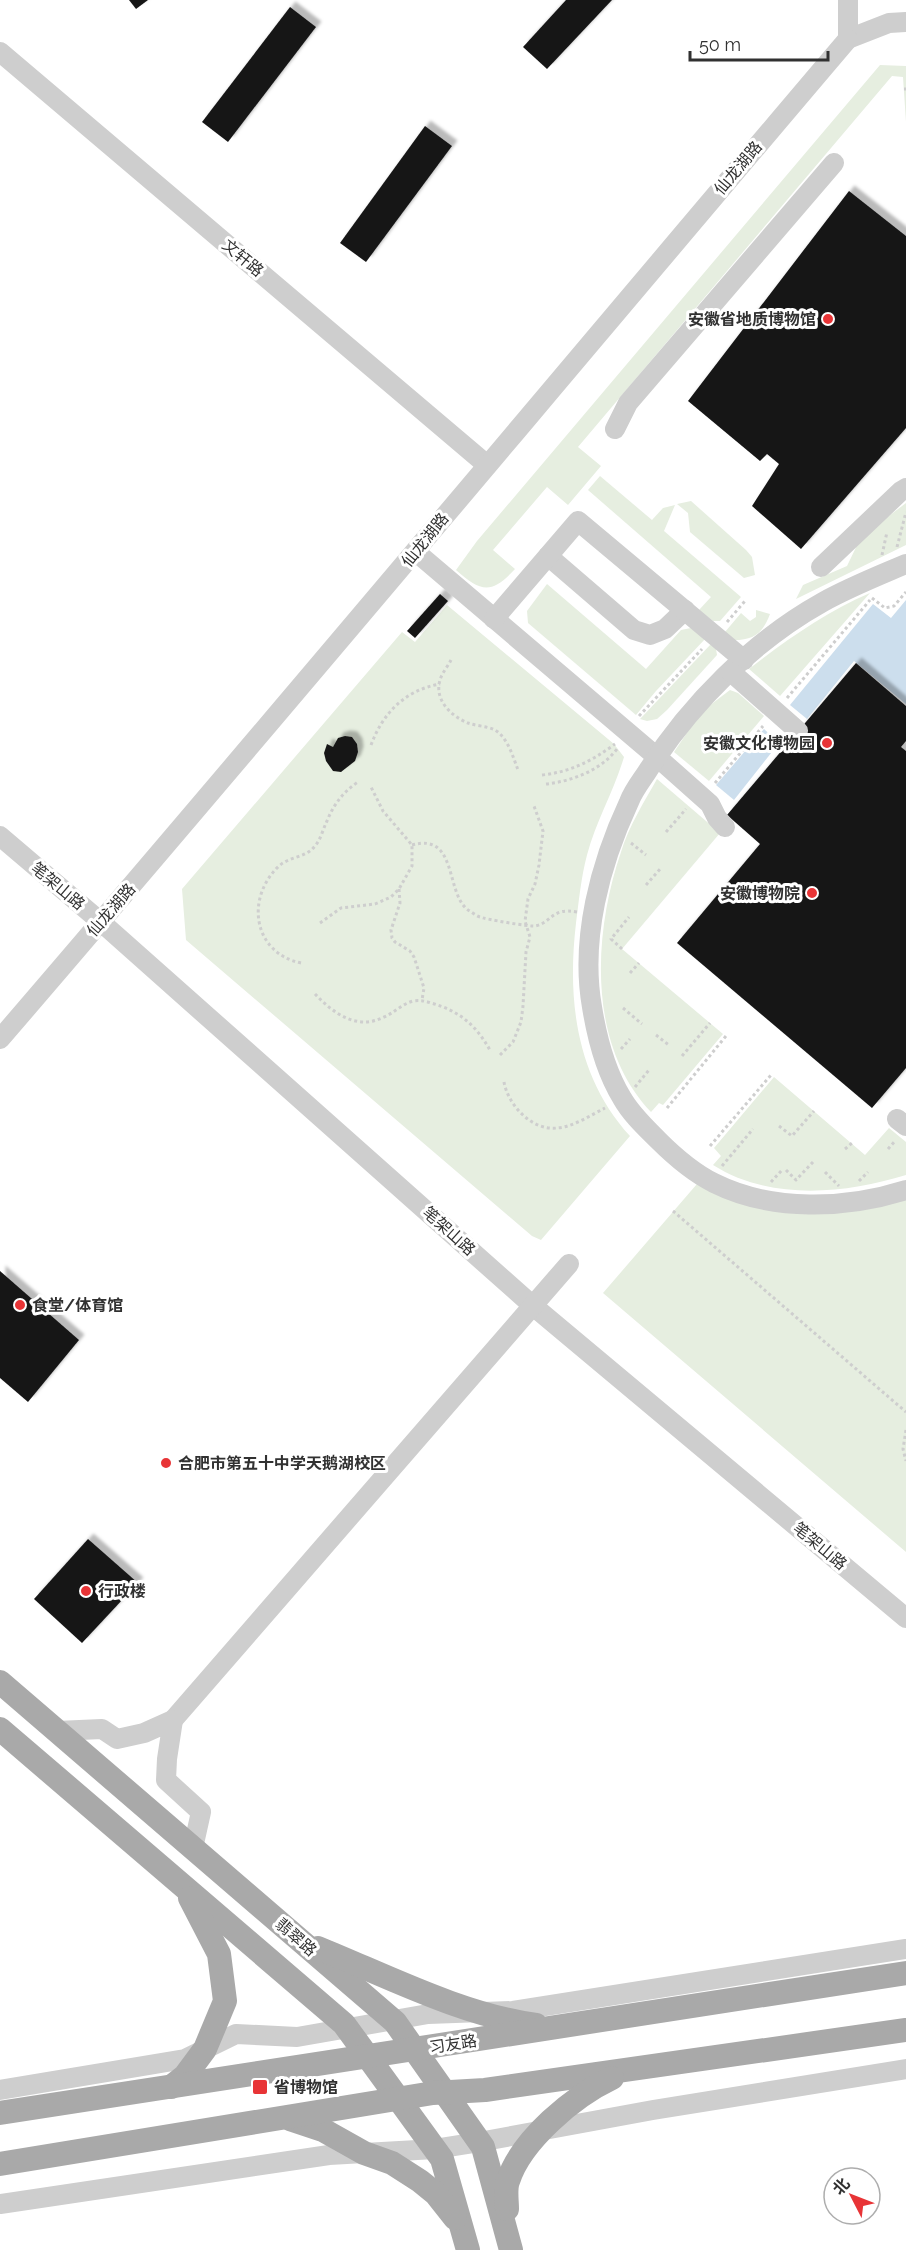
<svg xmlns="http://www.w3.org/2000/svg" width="906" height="2250" font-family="Raleway,'Noto Sans SC',sans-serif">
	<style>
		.green { fill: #e6eee0 }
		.water { fill: #ccdeed }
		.building { fill: #181818; filter: url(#shadow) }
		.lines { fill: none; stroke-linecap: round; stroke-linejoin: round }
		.path { stroke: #cecece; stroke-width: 3; stroke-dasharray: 3 3; stroke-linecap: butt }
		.minor { stroke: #cecece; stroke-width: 20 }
		.major { stroke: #a9a9a9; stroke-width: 24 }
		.poi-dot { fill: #e83436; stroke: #fff; stroke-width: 2 }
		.labels { text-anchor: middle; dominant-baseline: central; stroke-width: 6; stroke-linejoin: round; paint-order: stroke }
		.street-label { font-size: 16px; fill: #313131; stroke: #fff }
		.poi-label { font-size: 16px; font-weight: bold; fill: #313131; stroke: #fff; text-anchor: start }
	</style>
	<defs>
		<filter id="shadow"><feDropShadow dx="5.5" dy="-5.5" stdDeviation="1.5" flood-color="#0004"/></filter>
	</defs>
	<rect width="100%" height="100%" fill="#fff"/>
	<g class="green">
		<path d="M880,65L906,66V122L903,77L892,76L578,447L601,466L568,505L547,487L493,550L515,569C491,595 481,592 456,570L477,541Z"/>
		<polygon points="600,476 652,520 663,508 675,505 664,531 741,597 720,621 713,621 699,610 711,597 588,490"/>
		<polygon points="691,501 746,550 752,557 755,575 744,578 690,532 688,513 677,504"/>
		<polygon points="906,503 906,545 796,599 803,585 847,566 861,537"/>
		<polygon points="547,584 646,669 681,630 691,628 705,639 656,691 636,715 528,623 527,611"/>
		<path d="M870,593L780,696L749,669C786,640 826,612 870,593Z"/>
		<path d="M447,605L614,744L624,757C614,791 596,821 587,855C581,878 579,900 576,923C567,1000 576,1077 630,1136L541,1240L532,1236L186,940L182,889L402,632L415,642Z"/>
		<path d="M756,610L770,614C763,633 754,640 734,640L725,632L741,613L750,621L756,617Z"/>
		<polygon points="711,644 716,649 717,655 667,710 657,719 647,721 640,719"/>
		<polygon points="730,690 738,693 764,716 709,781 674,752 701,712"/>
		<path d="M657,779L720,833L622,949L723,1034L663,1105L659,1103L651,1112C587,1045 593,934 621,852C629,826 644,802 657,779Z"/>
		<path d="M774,1077L865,1155L889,1128L906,1142V1175C844,1194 770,1201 713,1165L721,1156L714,1148Z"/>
		<polygon points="703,1177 765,1200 906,1190 906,1552 603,1293"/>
	</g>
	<g class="water">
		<polygon points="906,600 906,704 854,661 807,719 790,705 873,604 891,618"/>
		<polygon points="764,729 779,743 734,800 716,785"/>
	</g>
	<g class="building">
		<polygon points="129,0 148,0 136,9"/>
		<polygon points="566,0 612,0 547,69 523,47"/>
		<polygon points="290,7 316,27 228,142 202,122"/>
		<polygon points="425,126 452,146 366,262 340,243"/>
		<polygon points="849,191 906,236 906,428 801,549 752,506 779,464 767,454 760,461 688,401"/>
		<polygon points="440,594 448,601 415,638 407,631"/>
		<polygon points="856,663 906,706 906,741 901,747 906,751 906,1068 872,1108 677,943 760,844 727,815"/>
		<polygon points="345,736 352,737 357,744 358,752 355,761 341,772 333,771 326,761 324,753 327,744 333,747 338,738"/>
		<polygon points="0,1271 79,1340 28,1402 0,1378"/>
		<polygon points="88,1539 138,1583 82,1643 34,1599"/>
	</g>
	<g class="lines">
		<g class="path">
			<polyline points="904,89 906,89"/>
			<polyline points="897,547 906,512"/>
			<polyline points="882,555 887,532"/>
			<polyline points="872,598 885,608 894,606 906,592"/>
			<polyline points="727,622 745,601"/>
			<path d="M451,660C448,666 442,673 440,680C434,700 451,716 468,723C476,726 487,726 495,730C508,738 513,757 518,770"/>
			<polyline points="787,698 870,600"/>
			<polyline points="639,716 702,649"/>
			<path d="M371,745C383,713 405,690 440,684"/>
			<path d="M542,775C570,772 592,761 615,744"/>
			<polyline points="715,783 763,726"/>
			<path d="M546,784C573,781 601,770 617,749"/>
			<polyline points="666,832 686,809"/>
			<polyline points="631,843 646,855"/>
			<path d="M412,845C458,832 445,893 468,910C472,912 476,916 480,917C484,919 531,927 535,926C552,923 551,907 577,912"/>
			<polyline points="646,885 661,868"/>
			<polyline points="399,889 400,903 391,930 392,938 395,942 410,951 414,957 424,988 422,1000"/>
			<polyline points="320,923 341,908 375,904 391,897 399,889 412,866 412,845 383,811 370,785"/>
			<polyline points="622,949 611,939 629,917"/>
			<path d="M301,963C253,953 245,898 279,866C290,856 306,858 315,846C321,839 323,829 327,821C334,804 343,792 358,782"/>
			<polyline points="630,973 639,963"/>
			<path d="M315,994C333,1013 357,1031 384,1017C394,1013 402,1004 413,1001C420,1000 425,1001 431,1003C460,1011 477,1026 491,1052"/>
			<polyline points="623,1008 642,1024"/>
			<polyline points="656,1035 670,1046"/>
			<polyline points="621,1049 630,1039"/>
			<polyline points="500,1055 513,1042 521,1022 523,1006 526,952 530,937 525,921 528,899 535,884 539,865 543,831 534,806"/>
			<polyline points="682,1056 710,1023"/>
			<path d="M504,1082C508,1105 532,1131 557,1128C573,1127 591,1115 605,1108"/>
			<polyline points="635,1087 649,1070"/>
			<polyline points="667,1108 726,1036"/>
			<polyline points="779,1126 792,1136 814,1111"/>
			<polyline points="710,1146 771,1075"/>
			<polyline points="845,1149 852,1143"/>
			<polyline points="888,1149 895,1141"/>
			<polyline points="722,1166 753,1129"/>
			<polyline points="786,1170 796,1180 813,1162"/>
			<polyline points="825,1172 839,1186"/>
			<polyline points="859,1181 868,1172"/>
			<polyline points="771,1182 782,1170"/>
			<polyline points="673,1211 906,1412"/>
			<polyline points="906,1430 903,1449 906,1461"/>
		</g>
		<g class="minor">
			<polyline points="848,0 848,39 889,23 906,22"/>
			<polyline points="0,52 487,465"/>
			<polyline points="615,429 628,403 834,163"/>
			<polyline points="416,552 657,757 710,804 717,818 725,827"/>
			<polyline points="548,556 634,630 650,635 665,629 685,610"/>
			<path d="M906,564C878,576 850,587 823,602C753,641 690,704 647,772C641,781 633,791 629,802C600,864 580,939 592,1007C597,1038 606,1072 622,1098C631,1114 645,1127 658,1140C674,1156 694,1173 714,1183C772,1212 846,1209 906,1190"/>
			<polyline points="821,567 901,491 906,488"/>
			<polyline points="494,619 578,521 744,660"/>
			<polyline points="731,672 798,731"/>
			<polyline points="0,836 101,922 532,1305 906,1618"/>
			<path d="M0,1039C285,708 565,372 848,39"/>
			<polyline points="897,1119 906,1126"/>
			<polyline points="173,1720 569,1264"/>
			<polyline points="57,1731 102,1729 117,1739 144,1733 173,1720 167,1759 166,1780 201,1812 193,1848"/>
			<polyline points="0,2090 185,2059 236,2034 297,2037 428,2014 513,2011 906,1949"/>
			<polyline points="0,2204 329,2155 435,2149 479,2142 653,2110 906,2069"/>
		</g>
		<g class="major">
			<polyline points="0,1682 395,2022 483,2147 511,2250"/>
			<polyline points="0,1729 344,2024 442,2159 468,2250"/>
			<path d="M318,1948C387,1976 462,2015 536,2025"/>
			<polyline points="171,2087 185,2076 205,2049 225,2001 219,1954 190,1898"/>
			<polyline points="0,2113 906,1973"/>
			<polyline points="290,2119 323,2130 364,2153 392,2163 420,2181 436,2194 455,2218"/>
			<polyline points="0,2164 433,2093 485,2090 906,2030"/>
			<path d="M507,2209C507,2201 505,2189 508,2181C521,2140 574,2096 612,2078"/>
		</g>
	</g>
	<g class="poi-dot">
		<circle cx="828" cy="319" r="6"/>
		<circle cx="827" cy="743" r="6"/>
		<circle cx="812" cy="893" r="6"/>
		<circle cx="20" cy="1305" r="6"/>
		<circle cx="166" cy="1463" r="6"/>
		<circle cx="86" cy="1591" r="6"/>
		<rect x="252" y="2079" width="16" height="16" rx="3"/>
	</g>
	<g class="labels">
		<g class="street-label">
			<text transform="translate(738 168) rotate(-50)">仙龙湖路</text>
			<text transform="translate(243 258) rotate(40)">文轩路</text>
			<text transform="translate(425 540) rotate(-51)">仙龙湖路</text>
			<text transform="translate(58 886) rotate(40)">笔架山路</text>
			<text transform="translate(111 910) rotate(-49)">仙龙湖路</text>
			<text transform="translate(449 1231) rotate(42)">笔架山路</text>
			<text transform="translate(820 1546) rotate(40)">笔架山路</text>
			<text transform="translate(296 1937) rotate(41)">翡翠路</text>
			<text transform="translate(453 2044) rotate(-9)">习友路</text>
		</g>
		<g class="poi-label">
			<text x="816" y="319" text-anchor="end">安徽省地质博物馆</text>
			<text x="815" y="743" text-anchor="end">安徽文化博物园</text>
			<text x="800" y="893" text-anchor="end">安徽博物院</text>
			<text x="32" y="1305">食堂/体育馆</text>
			<text x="178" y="1463">合肥市第五十中学天鹅湖校区</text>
			<text x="98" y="1591">行政楼</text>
			<text x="274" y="2087">省博物馆</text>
		</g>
	</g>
	<g transform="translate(852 2196) rotate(312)"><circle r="28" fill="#ffffff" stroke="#adadad" stroke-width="1.5"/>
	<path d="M0-4.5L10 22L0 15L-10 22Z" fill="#e83436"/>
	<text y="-9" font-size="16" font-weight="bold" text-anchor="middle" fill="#313131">北</text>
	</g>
	<path d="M690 51v9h138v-9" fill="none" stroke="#313131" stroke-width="3"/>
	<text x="699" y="51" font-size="18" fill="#313131" stroke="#ffffff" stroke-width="4.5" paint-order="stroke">50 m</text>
</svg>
